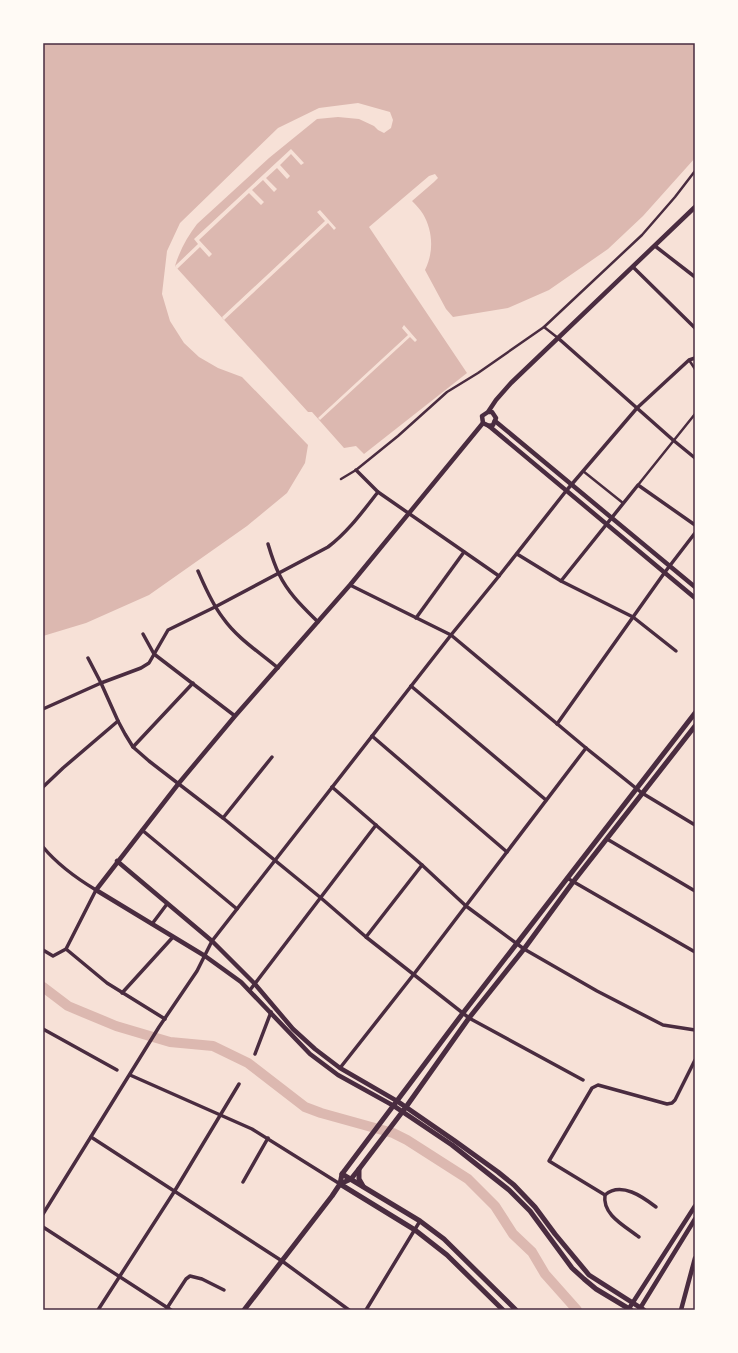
<svg xmlns="http://www.w3.org/2000/svg" width="738" height="1353" font-family="'Public Sans',sans-serif">
	<style>
		.water { fill: #dcb8b0 }
		.pier { fill: #f7e1d7 }
		.lines { fill: none; stroke-linecap: round; stroke-linejoin: round }
		.river { stroke: #dcb8b0; stroke-width: 10 }
		.pedestrian { stroke: #4a2c40; stroke-width: 2.5 }
		.minor { stroke: #4a2c40; stroke-width: 3.5 }
		.tertiary { stroke: #4a2c40; stroke-width: 4.5 }
		.secondary { stroke: #4a2c40; stroke-width: 5 }
		.neatline { fill: none; stroke: #4a2c40; stroke-width: 1.5 }
	</style>
	<rect width="100%" height="100%" fill="#f7e1d7"/>
	<path class="water" d="M43,43H695V158L643,216L608,249L549,290L508,308L453,317L446,309L425,270C434,252 433,231 423,214C420,209 416,205 412,201L434,182L438,178L435,174L429,176L369,227L467,373L364,454L356,446L344,448L312,412H308L175,266C180,250 187,237 197,224L269,158L317,119L338,117L359,119L374,126L378,130L384,133L391,128L393,120L390,112L358,103L319,108L278,128L180,223L167,251L162,294L170,321L184,343L199,357L218,368L242,377L308,445L305,463L287,493L247,526L149,595L86,623L43,636Z"/>
	<g class="pier">
		<polygon points="291,149 304,163 301,165 291,154 280,165 290,176 287,179 277,168 266,178 277,189 274,192 263,180 252,190 264,202 261,205 249,193 199,240 212,254 209,257 200,247 177,269 175,266 198,244 194,239"/>
		<polygon points="320,210 336,228 334,230 328,223 224,320 222,317 325,221 317,212"/>
		<polygon points="404,325 417,340 415,342 410,337 320,420 318,418 408,335 402,328"/>
	</g>
	<g class="lines">
		<polyline class="river" points="43,987 68,1006 116,1026 170,1042 213,1046 248,1063 305,1107 321,1113 393,1133 407,1140 468,1179 495,1206 513,1234 532,1252 545,1274 577,1310"/>
		<g class="pedestrian">
			<polyline points="544,327 642,235 675,197 695,171"/>
			<polyline points="689,360 695,369"/>
			<polyline points="583,471 623,503"/>
			<polyline points="341,479 356,470 398,436 447,392 478,373 544,327 558,338"/>
			<polyline points="638,485 695,414"/>
		</g>
		<g class="minor">
			<polyline points="655,246 695,277"/>
			<polyline points="633,267 695,328"/>
			<polyline points="558,338 673,440 695,458"/>
			<polyline points="356,470 378,492 499,576"/>
			<path d="M268,544C271,554 274,564 279,574C288,593 303,607 318,622"/>
			<polyline points="517,554 561,581 633,617 676,651"/>
			<path d="M198,571C205,587 212,604 223,618C237,638 259,652 278,668"/>
			<polyline points="561,581 638,485 695,525"/>
			<polyline points="350,585 451,635 586,748 642,793 695,825"/>
			<polyline points="416,618 464,552"/>
			<polyline points="143,634 154,654 235,716"/>
			<polyline points="88,658 101,683 118,721 125,734 133,747 149,761 223,818 321,898 366,937 469,1018 583,1080"/>
			<polyline points="411,686 546,800"/>
			<path d="M43,709L101,683L141,668L149,663L168,630L215,607L328,547C348,532 363,511 378,492"/>
			<polyline points="557,724 665,572 695,533"/>
			<polyline points="372,736 507,852"/>
			<polyline points="133,747 193,683"/>
			<polyline points="43,787 63,768 118,721"/>
			<polyline points="332,787 422,865 466,906 524,949 597,991 663,1025 695,1030"/>
			<polyline points="223,818 272,757"/>
			<polyline points="142,830 237,909"/>
			<polyline points="607,839 695,891"/>
			<path d="M43,847C58,865 76,878 96,890L66,949L53,956L43,950"/>
			<polyline points="567,878 695,952"/>
			<polyline points="152,924 167,904"/>
			<polyline points="366,937 422,865"/>
			<polyline points="66,949 107,983 165,1019"/>
			<polyline points="250,990 376,825"/>
			<polyline points="122,993 173,937"/>
			<polyline points="43,1029 117,1070"/>
			<polyline points="255,1054 271,1012"/>
			<polyline points="340,1068 414,974 586,748"/>
			<polyline points="130,1075 252,1129 340,1184"/>
			<polyline points="91,1137 282,1261 349,1310"/>
			<polyline points="243,1182 268,1138"/>
			<path d="M605,1195C621,1181 643,1197 656,1207"/>
			<polyline points="43,1214 159,1027 197,971 212,941 451,635 499,576 566,491 637,408 689,360 695,358"/>
			<polyline points="43,1227 171,1310"/>
			<path d="M639,1237C625,1226 602,1215 605,1195L549,1161L592,1088L598,1085L667,1104L672,1103L675,1100L695,1060"/>
			<polyline points="167,1308 186,1279 190,1276 202,1279 224,1290"/>
			<polyline points="98,1310 174,1192 239,1084"/>
			<polyline points="366,1310 420,1221"/>
		</g>
		<g class="tertiary">
			<polyline points="488,412 492,412 496,418 493,425 489,426 483,423 482,416 488,412 496,400 511,383 695,207"/>
			<polyline points="495,421 695,587"/>
			<polyline points="489,426 695,598"/>
			<polyline points="117,861 212,941 254,983 293,1029 315,1049 340,1068 397,1101"/>
			<polyline points="394,1106 338,1075 310,1054 241,982 205,956 96,890 179,783 235,716 350,585 483,423"/>
			<polyline points="628,1310 695,1206"/>
			<polyline points="639,1310 695,1219"/>
			<polyline points="681,1310 695,1258"/>
		</g>
		<g class="secondary">
			<polyline points="397,1101 455,1141 498,1172 514,1185 535,1207 555,1234 589,1275 644,1310"/>
			<polyline points="394,1106 452,1145 509,1190 530,1211 572,1268 584,1279 596,1289 631,1310"/>
			<polyline points="359,1169 359,1179 363,1186"/>
			<polyline points="342,1174 420,1221 444,1239 516,1310"/>
			<polyline points="340,1184 351,1179 359,1169 406,1107 469,1018 524,949 573,882 695,726"/>
			<polyline points="340,1184 415,1230 447,1255 503,1310"/>
			<polyline points="244,1310 332,1196 340,1184 342,1174 463,1013 695,713"/>
		</g>
	</g>
	<rect width="738" height="1353" fill="none" stroke="#fffaf5" stroke-width="88"/>
	<rect x="44" y="44" width="650" height="1265" class="neatline"/>
</svg>
